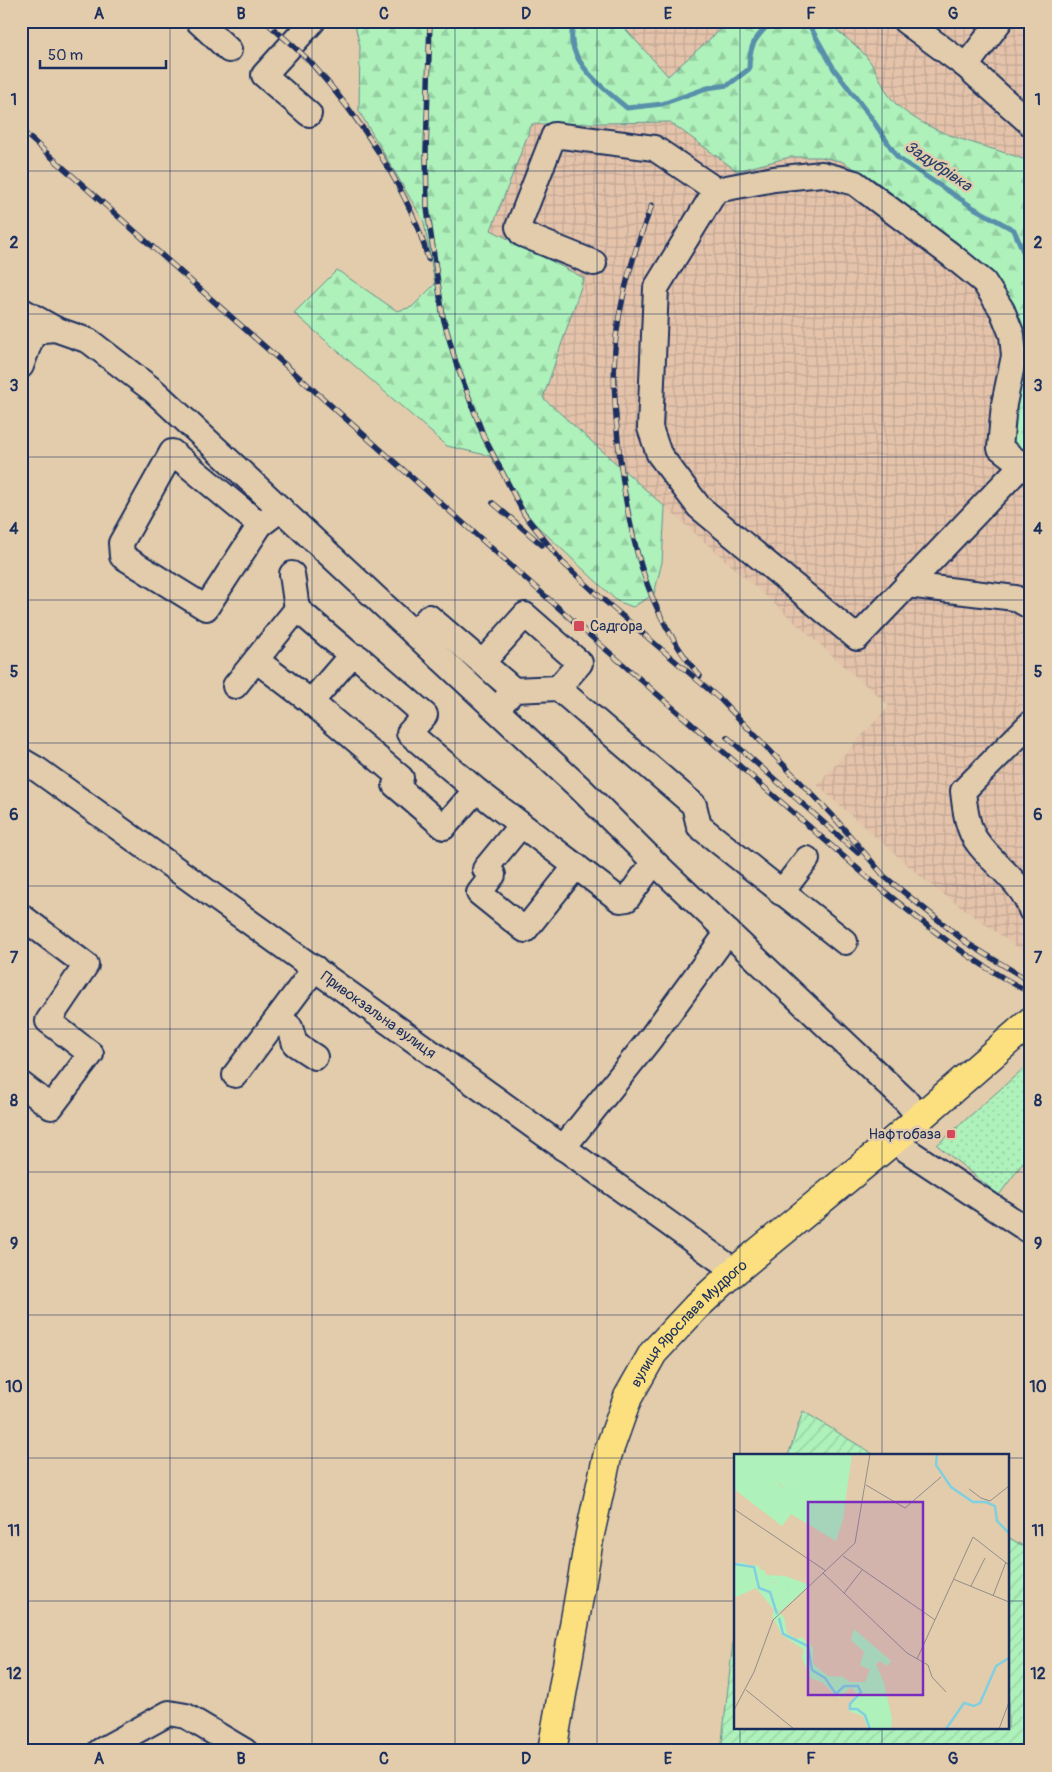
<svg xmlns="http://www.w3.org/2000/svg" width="1052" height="1772" font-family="Pangolin,sans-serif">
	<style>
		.industrial { fill: url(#industrial-grid) }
		.forest { fill: url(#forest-firs); stroke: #64908c }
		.park { fill: url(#park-dots); stroke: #64908c }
		.garden { fill: url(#garden-furrows); stroke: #64908c }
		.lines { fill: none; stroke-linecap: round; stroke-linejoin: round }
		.stream { stroke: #588fab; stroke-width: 5 }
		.minor-casing { stroke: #1b2f5e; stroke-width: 28 }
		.major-casing { stroke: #1b2f5e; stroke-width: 31 }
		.minor { stroke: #e2ccab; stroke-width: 24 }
		.major { stroke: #fce080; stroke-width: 28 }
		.rail-casing { stroke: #1b2f5e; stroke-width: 5.5 }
		.rail { stroke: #e2ccab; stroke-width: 4; stroke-dasharray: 11; stroke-linecap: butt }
		.grid { fill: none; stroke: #1b2f5e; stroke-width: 1; stroke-opacity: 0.55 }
		.poi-dot { fill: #d1495b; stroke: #e2ccab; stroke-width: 2 }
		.labels { text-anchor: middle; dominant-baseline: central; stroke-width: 5; stroke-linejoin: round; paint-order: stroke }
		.poi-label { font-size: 15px; fill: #1b2f5e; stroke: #e2ccab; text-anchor: start }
		.street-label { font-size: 15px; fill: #1b2f5e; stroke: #e2ccab }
		.water-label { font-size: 16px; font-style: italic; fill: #253f6b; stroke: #e2ccab }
		.inset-river { fill: none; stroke: #81cfdf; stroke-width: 2.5 }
		.inset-road { fill: none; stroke: #928d8c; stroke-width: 1 }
		.view { fill: #7b2cbf; fill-opacity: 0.15; stroke: #7b2cbf; stroke-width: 2.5 }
		.inset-edge { fill: none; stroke: #1b2f5e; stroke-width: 2.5 }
		.neatline { fill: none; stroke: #1b2f5e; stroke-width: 2 }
		.grid-label { font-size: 16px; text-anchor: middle; font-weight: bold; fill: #1b2f5e }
	</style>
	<defs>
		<pattern id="industrial-grid" width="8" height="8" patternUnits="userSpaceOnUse" patternTransform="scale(1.25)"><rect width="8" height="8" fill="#e4c3aa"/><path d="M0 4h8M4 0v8" fill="none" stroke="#c3a895"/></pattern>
		<pattern id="forest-firs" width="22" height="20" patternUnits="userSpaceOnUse" patternTransform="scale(1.25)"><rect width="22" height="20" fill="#aef1ba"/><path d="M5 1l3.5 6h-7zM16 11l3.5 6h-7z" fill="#95cfa2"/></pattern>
		<pattern id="park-dots" width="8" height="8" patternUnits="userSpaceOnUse" patternTransform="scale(1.25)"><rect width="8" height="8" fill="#aef1ba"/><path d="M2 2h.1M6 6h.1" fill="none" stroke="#95cfa2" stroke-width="1.8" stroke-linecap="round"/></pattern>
		<pattern id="garden-furrows" width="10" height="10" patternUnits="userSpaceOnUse" patternTransform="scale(1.25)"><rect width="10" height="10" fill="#aef1ba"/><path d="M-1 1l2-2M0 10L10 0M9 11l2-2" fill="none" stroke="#95cfa2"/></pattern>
	</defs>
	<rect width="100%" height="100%" fill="#e2ccab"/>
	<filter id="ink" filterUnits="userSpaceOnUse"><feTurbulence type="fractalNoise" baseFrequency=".02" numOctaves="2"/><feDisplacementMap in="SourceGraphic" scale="10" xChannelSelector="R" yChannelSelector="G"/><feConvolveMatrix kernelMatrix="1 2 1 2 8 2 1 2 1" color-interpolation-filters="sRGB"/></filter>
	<g filter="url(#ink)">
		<g class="industrial">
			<polygon points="618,21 730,21 668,76"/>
			<polygon points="825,21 1031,21 1031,162 1007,152 960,139 923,124 896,104 870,62"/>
			<polygon points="670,122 701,143 763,164 790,157 820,157 841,161 876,181 984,265 1005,291 1016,317 1031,459 1031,957 928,883 817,785 889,706 543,398 584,278 491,230 532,124"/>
		</g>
		<path class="forest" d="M354,21H618L668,76L730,21H825C840,34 860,46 871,63C880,76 885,94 897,105C934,138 986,144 1031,162V459L1006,438L1016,317L1005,291L984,265L876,181L841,161L820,157H790L737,171L670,122L532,124L491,230L584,278L543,398L665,507L662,562L654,594L633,607L617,601L531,520L490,456L447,446L294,313L337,270L397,311L412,307L435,284L424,222L359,111L360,46Z"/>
		<polygon class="park" points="1031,1062 1031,1152 999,1195 937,1145"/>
		<g class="garden">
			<polygon points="803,1411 876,1456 788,1456"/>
			<polygon points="1008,1537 1031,1551 1031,1751 721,1751 736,1615 736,1728 1008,1728"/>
		</g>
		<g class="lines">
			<g class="stream">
				<path d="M576,21C557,54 605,90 627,108L662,104L707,88L728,85L749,69C749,45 755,37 773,21"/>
				<polyline points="807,21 834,69 872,119 898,158 974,208 1014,230 1031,270"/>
				<path d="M1031,371C1026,380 1025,390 1031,399"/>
			</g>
			<defs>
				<g id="minor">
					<polyline points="198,21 229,50"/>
					<polyline points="905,21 966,66 1031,124"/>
					<polyline points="966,66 1000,21"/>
					<polyline points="309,114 264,75 313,21"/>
					<polyline points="594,263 522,234 518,227 554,135 654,148 716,190"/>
					<polyline points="21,310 55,329 89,341 154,391 581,789 654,862 906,1101 919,1117"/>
					<polyline points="21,366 32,336 43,330 55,329"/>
					<polyline points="1022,465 857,638 699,507 659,454 650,428 656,288 716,190 774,179 822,174 855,183 951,255 984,282 1002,310 1012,335 1014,356 1004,404 1000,448 1031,472"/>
					<polyline points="260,525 206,608 122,556 121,543 172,452 260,525 281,509"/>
					<polyline points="292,574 297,609"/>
					<polyline points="907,585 1015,598 1031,607"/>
					<polyline points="414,633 429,617 514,690"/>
					<polyline points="256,660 311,702"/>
					<polyline points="482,663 525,615 580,663 558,688 694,805 699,826 845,942"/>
					<polyline points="235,686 297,609 352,656"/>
					<polyline points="505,700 514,690 558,688"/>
					<path d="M1031,723L963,791C965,809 967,829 978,843C995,866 1023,883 1031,910"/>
					<path id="s1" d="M21,760L38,770L735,1271"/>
					<polyline points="476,790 444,827 395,785 401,778 311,702 348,659 352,656 358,657 425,715 409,733 476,790 620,900 627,899 654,862"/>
					<polyline points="521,825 485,869 493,875 479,893 525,930 576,866"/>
					<polyline points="781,893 807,859"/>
					<polyline points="21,916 86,965 48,1021 91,1054 51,1107 21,1084"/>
					<polyline points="279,1018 290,1027 295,1044 315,1057"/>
					<polyline points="235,1075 315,968"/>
					<polyline points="893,1141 1031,1232"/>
					<polyline points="563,1148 650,1039 728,932"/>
					<polyline points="100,1751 169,1713 186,1716 245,1751"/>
				</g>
				<g id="major">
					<path id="s2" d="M552,1751L590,1534L608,1453L628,1397L653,1353L697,1306L735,1271L893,1141L1031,1021"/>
				</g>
			</defs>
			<use href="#minor" class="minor-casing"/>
			<use href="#major" class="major-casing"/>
			<use href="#minor" class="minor"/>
			<use href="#major" class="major"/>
			<defs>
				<g id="rail">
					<path d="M265,21C280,35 297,48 311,63C357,114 411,192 428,259"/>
					<polyline points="430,21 426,152 427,208 443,317 456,363 484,437 524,514 562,562 599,596 721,700 833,816 885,877 967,943 1031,982"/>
					<path d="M21,130L579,626L873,882C923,923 973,964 1031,993"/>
					<path d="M652,205C635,248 622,290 616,337C612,375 615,413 619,450C628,532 645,612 700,676"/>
					<polyline points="493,503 542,545"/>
					<polyline points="727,737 858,853"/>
				</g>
			</defs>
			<use href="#rail" class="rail-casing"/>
			<use href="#rail" class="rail"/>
		</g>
	</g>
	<path class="grid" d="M170,21V1751M312,21V1751M455,21V1751M597,21V1751M740,21V1456M882,21V1456M21,171H1031M21,314H1031M21,457H1031M21,600H1031M21,743H1031M21,886H1031M21,1029H1031M21,1172H1031M21,1315H1031M21,1458H736M1008,1458H1031M21,1601H736M1008,1601H1031M740,1728V1751M882,1728V1751"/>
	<g class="poi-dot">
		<rect x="573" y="620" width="12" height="12" rx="2.5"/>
		<rect x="946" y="1129" width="10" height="10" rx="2.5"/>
	</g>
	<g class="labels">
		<g class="poi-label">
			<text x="590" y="626">Садгора</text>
			<text x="941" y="1134" text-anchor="end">Нафтобаза</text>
		</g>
		<g class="street-label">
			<text stroke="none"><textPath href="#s1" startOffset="439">Привокзальна вулиця</textPath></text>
			<text stroke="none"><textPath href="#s2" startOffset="459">вулиця Ярослава Мудрого</textPath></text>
		</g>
		<g class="water-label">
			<text transform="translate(938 166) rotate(34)">Задубрівка</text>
		</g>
	</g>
	<g transform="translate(734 1454)">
		<rect width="275" height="275" fill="#e2ccab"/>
		<path d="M0,0H72L60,26L50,34L44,28L0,15ZM7,108L31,117L32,121L51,122L76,131L45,159L47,146L55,136L41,128L0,134V111Z" fill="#aef1ba"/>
		<path d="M15 117a6 6 0 1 1 12 0a6 6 0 1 1-12 0ZM31,128L53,130L54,138L47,146V154L44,157L50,163L53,179L62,185L67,183L79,193V210L94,222L109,223L116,228H131L136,216L126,211L130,198L117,186L120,175L157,207L153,212L146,207L142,210L150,229L158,264L157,275H134L129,262L115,257V251L124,241L117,233L105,244L88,228L76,224L68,203L70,196L48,181L38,162L40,156L22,134L0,144V134Z" fill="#aef1ba"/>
		<path d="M72,0H118L109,65L102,87L57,60L48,72L0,35V15H3L10,3L47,23L45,31L50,34L60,26Z" fill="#aef1ba"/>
		<path class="inset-river" d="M203,0L202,11L217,33L239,48H252L261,52L263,67L275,79M0,110L20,113L25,134L36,138L43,160M45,164L49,180L74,192L78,216L91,224L102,240L110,232H124L127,238L116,250V255H123L131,261L136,275M212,275L230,249L240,252L246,249L262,212L275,204"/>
		<path class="inset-road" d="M132,31L171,54L207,23M235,35L247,44L256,47L275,32M0,55L92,117M109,102L201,166M89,119L173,199L194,211L198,223L212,238M219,125L275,148M237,132L251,104M110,139L128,116M259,142L272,108M183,205L239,83L275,111M12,236L60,275M0,256L20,218L39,166L121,89L136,0M265,275L275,248"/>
		<path class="view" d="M74,48H189V241H74Z"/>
		<rect width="275" height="275" class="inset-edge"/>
	</g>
	<rect width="1052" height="1772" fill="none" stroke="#e2ccab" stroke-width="55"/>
	<path d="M40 60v8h126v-8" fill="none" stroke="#1b2f5e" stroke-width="2.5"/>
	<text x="48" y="60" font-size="15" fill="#1b2f5e" stroke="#e2ccab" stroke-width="4" paint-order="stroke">50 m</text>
	<rect x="28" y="28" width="996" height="1716" class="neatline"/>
	<g class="grid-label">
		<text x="99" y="19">A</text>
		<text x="241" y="19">B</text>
		<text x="384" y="19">C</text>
		<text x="526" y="19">D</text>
		<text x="668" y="19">E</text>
		<text x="811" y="19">F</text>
		<text x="953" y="19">G</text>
		<text x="14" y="105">1</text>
		<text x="1038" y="105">1</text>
		<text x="14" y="248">2</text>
		<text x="1038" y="248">2</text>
		<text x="14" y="391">3</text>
		<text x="1038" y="391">3</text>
		<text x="14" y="534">4</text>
		<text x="1038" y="534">4</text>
		<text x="14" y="677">5</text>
		<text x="1038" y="677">5</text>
		<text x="14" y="820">6</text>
		<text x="1038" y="820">6</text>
		<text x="14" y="963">7</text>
		<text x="1038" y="963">7</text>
		<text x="14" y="1106">8</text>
		<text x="1038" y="1106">8</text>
		<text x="14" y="1249">9</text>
		<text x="1038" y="1249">9</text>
		<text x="14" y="1392">10</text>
		<text x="1038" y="1392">10</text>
		<text x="14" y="1536">11</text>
		<text x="1038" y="1536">11</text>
		<text x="14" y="1679">12</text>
		<text x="1038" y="1679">12</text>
		<text x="99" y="1764">A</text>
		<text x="241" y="1764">B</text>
		<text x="384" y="1764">C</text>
		<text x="526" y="1764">D</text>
		<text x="668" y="1764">E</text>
		<text x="811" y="1764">F</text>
		<text x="953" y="1764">G</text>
	</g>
</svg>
